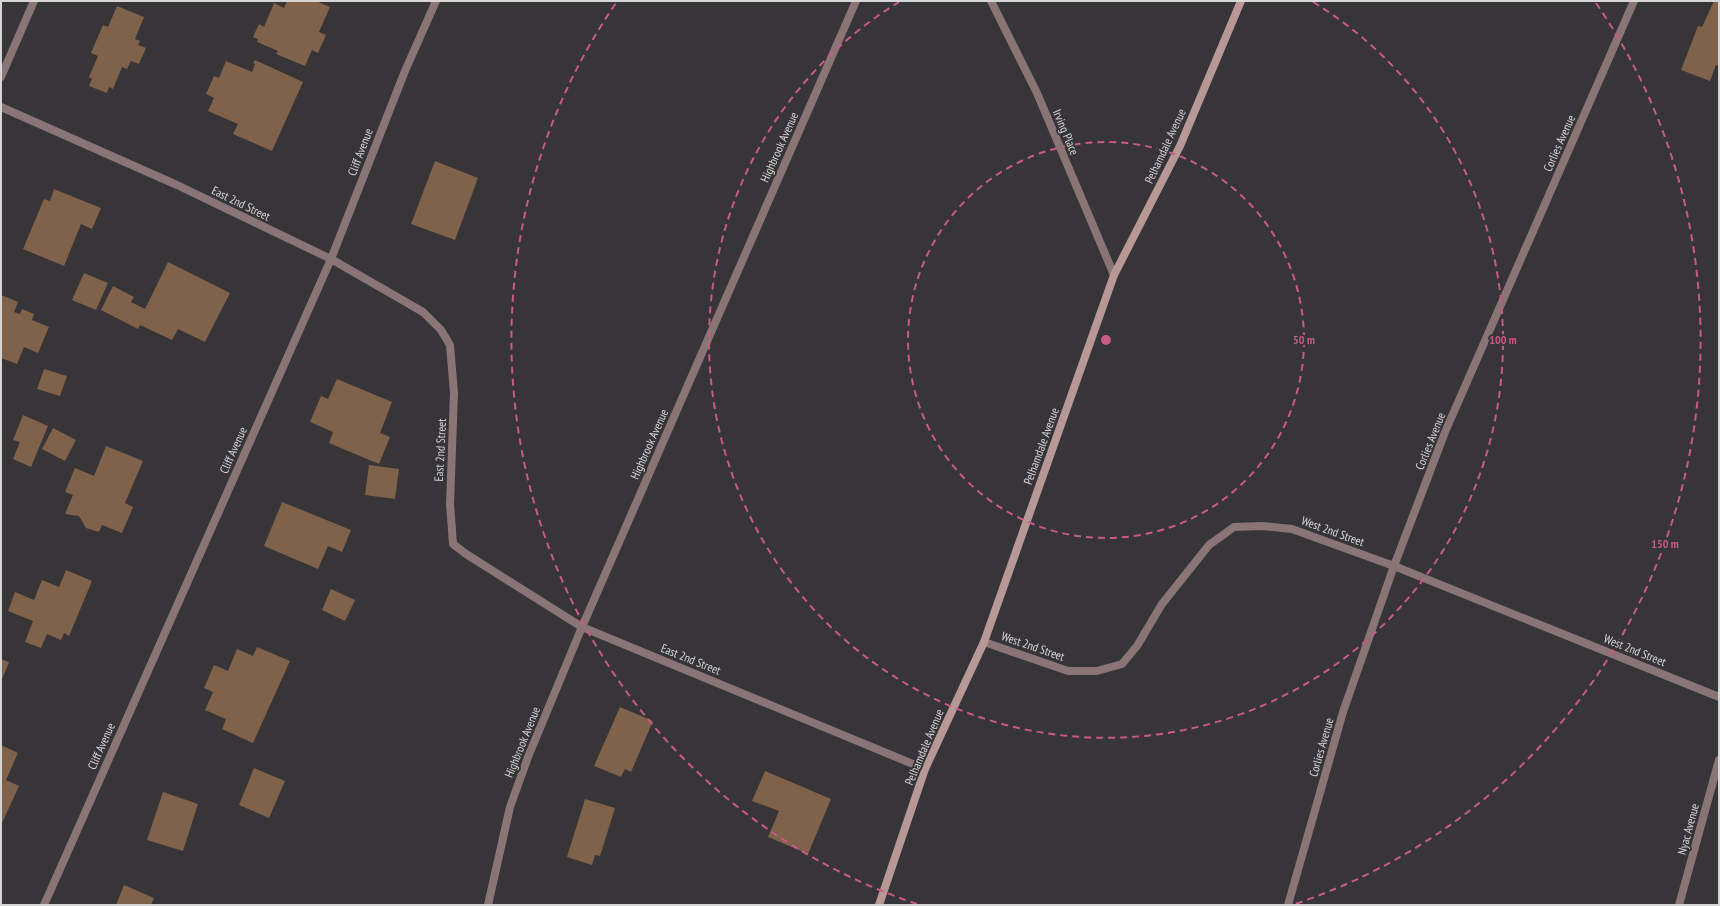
<svg xmlns="http://www.w3.org/2000/svg" width="1720" height="906" font-family="'PT Sans Narrow',sans-serif">
	<style>
		.building { fill: #806149 }
		.lines { fill: none; stroke-linecap: round; stroke-linejoin: round }
		.street { stroke: #897575; stroke-width: 8 }
		.secondary { stroke: #b79897; stroke-width: 8 }
		.ring { fill: none; stroke: #c95a86; stroke-width: 2; stroke-dasharray: 7 5 }
		.labels { text-anchor: middle; dominant-baseline: central; stroke-width: 4; stroke-linejoin: round; paint-order: stroke }
		.street-label { font-size: 12px; fill: #d7d6d7; stroke: #373538 }
		.centre { fill: #c95a86; stroke: #373538; stroke-width: 2 }
		.ring-label { font-size: 12px; text-anchor: middle; font-weight: bold; fill: #c95a86; stroke: #373538; stroke-width: 4; stroke-linejoin: round; paint-order: stroke }
	</style>
	<rect width="100%" height="100%" fill="#373538"/>
	<g class="building">
		<polygon points="287,1 316,1 330,7 319,32 326,35 318,53 312,50 305,66 276,54 278,51 257,42 258,39 253,37 259,24 264,27 274,3 284,8"/>
		<polygon points="1714,1 1719,1 1719,66 1716,65 1710,81 1681,70 1698,26 1702,27"/>
		<polygon points="117,6 144,17 135,39 140,41 138,45 146,48 139,64 131,61 127,69 122,67 113,89 109,87 107,93 89,86 92,79 89,77 98,56 91,53 103,25 108,27"/>
		<polygon points="255,60 303,82 272,151 233,134 238,124 208,111 214,98 206,94 214,76 219,78 226,61 252,72 255,64 253,63"/>
		<polygon points="435,161 478,178 455,240 411,224"/>
		<polygon points="54,189 101,208 92,229 81,224 64,266 23,249 44,199 50,201"/>
		<polygon points="168,262 230,293 205,342 178,329 172,340 140,325 138,329 101,310 113,286 134,297 131,302 145,309"/>
		<polygon points="84,273 108,283 96,310 72,300"/>
		<polygon points="1,295 18,302 14,312 20,314 22,309 34,314 32,320 49,327 38,353 24,347 17,364 1,358"/>
		<polygon points="44,369 67,376 60,396 37,389"/>
		<polygon points="337,379 392,402 380,433 390,437 379,464 329,443 333,432 310,422 321,396 328,399"/>
		<polygon points="23,415 48,426 31,467 13,459 20,442 13,440"/>
		<polygon points="53,428 76,440 65,461 42,449"/>
		<polygon points="106,446 143,461 125,503 133,507 122,533 102,525 99,532 86,528 79,516 65,514 73,495 65,492 75,468 94,476"/>
		<polygon points="369,465 399,469 395,499 365,495"/>
		<polygon points="282,502 351,530 342,552 328,546 318,569 264,546"/>
		<polygon points="66,570 92,581 69,636 64,633 61,640 47,634 41,648 25,642 33,621 8,611 15,592 34,600 42,580 59,587"/>
		<polygon points="331,589 355,600 345,621 322,610"/>
		<polygon points="257,647 290,661 253,743 222,729 226,719 205,710 213,692 204,688 214,665 228,671 237,649 253,656"/>
		<polygon points="1,659 9,662 1,682"/>
		<polygon points="620,707 653,721 631,772 625,769 621,777 594,766"/>
		<polygon points="1,745 18,753 6,780 19,786 2,823 1,822"/>
		<polygon points="254,768 285,781 269,818 239,805"/>
		<polygon points="765,771 831,799 808,854 768,837 779,811 752,801"/>
		<polygon points="163,792 198,804 183,851 147,840"/>
		<polygon points="585,799 615,808 600,856 595,855 592,865 567,857"/>
		<polygon points="124,885 154,898 151,905 116,905"/>
	</g>
	<g class="lines">
		<g class="street">
			<polyline points="991,1 1037,93 1114,275"/>
			<polyline points="1,77 34,1"/>
			<polyline points="1,107 177,185 331,259 423,312 441,330 450,345 454,393 450,504 453,544 466,554 582,627 925,769"/>
			<polyline points="984,642 1068,671 1097,671 1122,664 1137,646 1162,604 1209,545 1234,527 1262,526 1292,529 1394,566 1719,697"/>
			<polyline points="44,905 331,259 405,71 436,1"/>
			<polyline points="488,905 510,807 528,757 582,627 856,1"/>
			<polyline points="1288,905 1343,712 1394,566 1445,432 1634,1"/>
			<polyline points="1679,905 1719,760"/>
		</g>
		<polyline class="secondary" points="879,905 925,769 984,642 1114,275 1180,146 1241,1"/>
	</g>
	<g class="ring">
		<circle cx="1106" cy="340" r="198"/>
		<path d="M1313 2A397 397 0 1 1 899 2"/>
		<path d="M917 904A595 595 0 0 1 616 3M1596 3A595 595 0 0 1 1295 904"/>
	</g>
	<g class="labels">
		<g class="street-label">
			<text transform="translate(1066 132) rotate(67)">Irving Place</text>
			<text transform="translate(1559 143) rotate(-66)">Corlies Avenue</text>
			<text transform="translate(1165 146) rotate(-65)">Pelhamdale Avenue</text>
			<text transform="translate(779 147) rotate(-66)">Highbrook Avenue</text>
			<text transform="translate(360 152) rotate(-69)">Cliff Avenue</text>
			<text transform="translate(241 203) rotate(26)">East 2nd Street</text>
			<text transform="translate(1430 441) rotate(-68)">Corlies Avenue</text>
			<text transform="translate(649 444) rotate(-66)">Highbrook Avenue</text>
			<text transform="translate(1041 446) rotate(-70)">Pelhamdale Avenue</text>
			<text transform="translate(233 450) rotate(-66)">Cliff Avenue</text>
			<text transform="translate(440 450) rotate(-87)">East 2nd Street</text>
			<text transform="translate(1333 531) rotate(20)">West 2nd Street</text>
			<text transform="translate(1033 646) rotate(19)">West 2nd Street</text>
			<text transform="translate(1635 650) rotate(22)">West 2nd Street</text>
			<text transform="translate(691 659) rotate(22)">East 2nd Street</text>
			<text transform="translate(522 742) rotate(-68)">Highbrook Avenue</text>
			<text transform="translate(101 746) rotate(-66)">Cliff Avenue</text>
			<text transform="translate(924 747) rotate(-67)">Pelhamdale Avenue</text>
			<text transform="translate(1321 747) rotate(-74)">Corlies Avenue</text>
			<text transform="translate(1688 829) rotate(-75)">Nyac Avenue</text>
		</g>
	</g>
	<circle cx="1106" cy="340" r="6" class="centre"/>
	<g class="ring-label">
		<text x="1304" y="344">50 m</text>
		<text x="1503" y="344">100 m</text>
		<text x="1665" y="548">150 m</text>
	</g>
	<rect width="1720" height="906" fill="none" stroke="#d7d6d7" stroke-width="4"/>
</svg>
